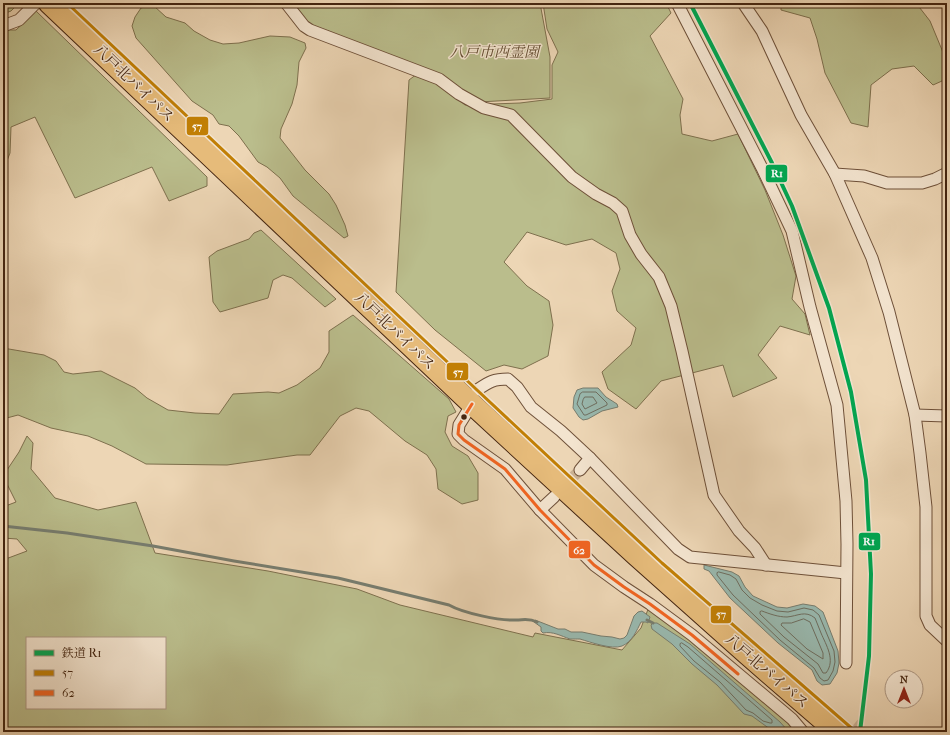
<svg xmlns="http://www.w3.org/2000/svg" width="950" height="735" font-family="'IM FELL French Canon','Noto Serif JP',serif">
	<style>
		.green { fill: #babd8c; stroke: #7e704e; fill-rule: evenodd }
		.water { fill: #99b9af; stroke: #777d6f }
		.lines { fill: none; stroke-linecap: round; stroke-linejoin: round }
		.shore { stroke: #6e6e60; stroke-width: 1 }
		.stream { stroke: #777d6f; stroke-width: 3 }
		.street-tunnel { stroke: #cbb294; stroke-width: 11; stroke-dasharray: 11 5.5; stroke-linecap: butt }
		.highway-tunnel { stroke: #cbb294; stroke-width: 21; stroke-dasharray: 21 10; stroke-linecap: butt }
		.street-casing { stroke: #6e5039; stroke-width: 13 }
		.highway-casing { stroke: #432410; stroke-width: 23 }
		.street { stroke: #f3e4cf; stroke-width: 11 }
		.highway { stroke: #e6bb7a; stroke-width: 21 }
		.bus-1-casing { stroke: #f3e4cf; stroke-width: 6 }
		.bus-2-casing { stroke: #f3e4cf; stroke-width: 6 }
		.bus-1 { stroke: #c17f05; stroke-width: 3 }
		.bus-2 { stroke: #f26522; stroke-width: 3 }
		.rail-1-casing { stroke: #f3e4cf; stroke-width: 7 }
		.rail-1 { stroke: #00a651; stroke-width: 4 }
		.bus-dot { fill: #432410; stroke: #f3e4cf; stroke-width: 1.5 }
		.labels { text-anchor: middle; dominant-baseline: central; stroke-width: 3; stroke-linejoin: round; paint-order: stroke }
		.park-label { font-size: 15px; font-style: italic; fill: #614a2f; stroke: #f3e4cf }
		.street-label { font-size: 15px; fill: #432410; stroke: #f3e4cf }
		.line-badge { stroke: #f3e4cf; stroke-width: 1.5 }
		.badge-label { font-size: 11px; text-anchor: middle; font-weight: bold; fill: #fff }
	</style>
	<rect width="100%" height="100%" fill="#edd6b5"/>
	<filter id="stains"><feTurbulence type="fractalNoise" baseFrequency=".005" numOctaves="4"/><feColorMatrix values="0 0 0 0 .2 0 0 0 0 .09 0 0 0 0 .02 0 0 0 .5 -.17"/></filter>
	<radialGradient id="worn" r=".72"><stop offset=".6" stop-color="#630" stop-opacity="0"/><stop offset="1" stop-color="#630" stop-opacity=".3"/></radialGradient>
	<g class="green">
		<polygon points="3,3 19,3 11,11 3,14"/>
		<polygon points="289,3 540,3 550,57 550,98 479,102 307,25"/>
		<polygon points="543,3 666,3 671,13 650,36 683,99 680,115 682,134 712,141 738,134 765,190 783,235 796,276 792,299 805,314 810,335 780,326 758,355 777,378 733,397 723,365 661,381 636,409 608,389 602,372 631,345 636,328 617,311 612,291 620,269 616,253 592,239 566,245 527,232 504,262 527,286 549,301 553,325 548,356 522,369 504,365 486,371 435,330 396,292 409,80 417,74 440,84 465,105 520,103 552,99 552,65 558,52 547,29"/>
		<polygon points="781,3 916,3 930,21 947,62 947,71 942,81 933,85 914,66 892,69 871,85 868,127 851,123 825,73 817,39 810,18 781,10"/>
		<polygon points="148,6 154,6 166,17 185,23 194,31 210,40 223,44 239,43 270,36 290,37 305,43 306,48 299,62 297,85 292,104 281,129 280,138 305,170 329,194 336,205 345,225 348,236 344,238 293,196 280,178 267,167 258,162 239,136 229,126 219,124 213,115 192,101 136,38 132,26 135,17 141,8"/>
		<polygon points="36,11 207,177 207,186 169,201 152,167 75,198 35,117 11,127 10,153 3,171 3,30 16,30"/>
		<polygon points="261,230 336,299 325,307 292,278 283,275 273,280 268,298 220,312 213,302 209,257 217,251 249,239 254,233"/>
		<polygon points="353,315 449,399 456,412 448,416 445,432 452,446 468,456 478,473 478,500 462,504 438,489 436,469 427,455 405,441 369,411 356,408 340,416 310,455 297,455 227,465 146,464 112,446 88,436 51,428 18,415 3,419 3,348 44,355 56,361 64,372 73,374 101,371 135,388 147,398 168,410 195,413 219,414 233,394 268,392 279,393 297,385 320,368 329,352 329,331"/>
		<path d="M27,436L33,443L31,469L55,498L98,510L136,502L155,553L268,571L357,589L400,605L533,637L535,633L622,650L641,628L650,604L803,732H3V560L27,551L17,539L3,538V507L16,502L3,476L19,452ZM27,638H165V708H27Z"/>
	</g>
	<g class="water">
		<polygon points="583,388 598,388 606,397 617,404 618,407 602,411 588,419 583,420 579,417 573,408 574,397 577,390"/>
		<polygon points="704,565 732,572 739,576 745,587 753,596 777,607 787,608 803,604 815,606 823,612 838,651 839,663 837,673 830,684 822,685 817,681 812,670 778,643 730,598 709,571 704,569"/>
		<path d="M642,611L650,617L648,623L646,622H641C637,630 632,642 622,646C612,650 590,642 580,639C577,639 574,639 570,639C561,636 553,631 543,633L541,631V627L534,622L535,620L558,629H565L571,632H582L601,636L612,637L620,639L624,638L627,635L634,616L638,612Z"/>
		<polygon points="653,623 657,623 690,644 780,722 789,732 774,732 752,716 744,714 717,685 692,664 672,644 652,629 651,625"/>
	</g>
	<g class="lines">
		<g class="shore">
			<polygon points="583,392 596,392 607,403 607,405 586,415 584,415 577,404 580,394"/>
			<polygon points="585,397 593,397 597,403 585,409 582,404 583,400"/>
			<polygon points="719,572 730,575 736,579 742,590 750,598 762,605 777,611 788,612 804,608 813,610 819,615 834,651 835,662 833,671 828,680 824,681 820,678 814,668 780,640 733,595 717,575 717,573"/>
			<path d="M762,611C770,614 778,617 787,617C798,616 805,610 815,618C817,623 819,628 821,633C826,645 836,660 826,673H823L818,664L784,637L760,614V612Z"/>
			<polygon points="804,619 810,622 823,653 823,659 807,649 781,625 782,623 791,623"/>
			<polygon points="682,643 688,647 772,720 772,723 770,723 763,721 753,713 746,710 720,682 694,661 680,646 680,644"/>
		</g>
		<g class="stream">
			<path d="M3,526L67,533L153,546L234,561L338,578L449,605C463,613 500,621 516,620C524,620 529,618 537,622"/>
			<polyline points="647,620 653,623"/>
		</g>
		<polyline class="street-tunnel" points="560,490 580,470"/>
		<polyline class="highway-tunnel" points="851,728 856,732"/>
		<defs>
			<g id="street">
				<polyline points="286,3 304,26 310,30 439,79 459,94 484,108 511,115 572,177 596,194 613,203 622,211 630,235 641,254 659,277 671,306 682,351 714,495 739,531 755,548 766,565"/>
				<polyline points="677,3 762,168 792,231 810,307 837,405 846,501 847,544 846,663"/>
				<polyline points="743,3 762,31 801,115 835,174 872,258 889,312 915,415 920,453 926,507 926,616 930,625 947,641"/>
				<polyline points="3,26 19,20 36,3"/>
				<polyline points="835,174 864,176 887,183 922,183 935,179 947,173"/>
				<path d="M477,390C489,382 493,379 508,379L517,387L531,407L561,431L590,458L678,549L690,557L846,573"/>
				<polyline points="472,404 459,425 458,434 464,440 505,469 540,510 594,565 624,587 650,604 692,635 792,719 803,732"/>
				<polyline points="915,415 947,416"/>
				<polyline points="580,470 590,458"/>
				<polyline points="540,510 554,497"/>
			</g>
			<polyline id="highway" points="49,3 472,404 636,555 747,654 837,732"/>
		</defs>
		<use href="#street" class="street-casing"/>
		<use href="#highway" class="highway-casing"/>
		<use href="#street" class="street"/>
		<use href="#highway" class="highway"/>
		<defs>
			<polyline id="bus-1" points="67,3 477,390 662,563 856,732"/>
			<polyline id="bus-2" points="472,404 459,425 458,434 464,440 505,469 540,510 594,565 624,587 650,604 692,635 738,674"/>
		</defs>
		<use href="#bus-1" class="bus-1-casing"/>
		<use href="#bus-2" class="bus-2-casing"/>
		<use href="#bus-1" class="bus-1"/>
		<use href="#bus-2" class="bus-2"/>
		<defs>
			<polyline id="rail-1" points="690,3 772,163 792,206 829,308 851,392 866,480 871,574 869,656 860,732"/>
		</defs>
		<use href="#rail-1" class="rail-1-casing"/>
		<use href="#rail-1" class="rail-1"/>
	</g>
	<circle class="bus-dot" cx="464" cy="417" r="3.5"/>
	<g class="labels">
		<g class="park-label">
			<text x="494" y="52">八戸市西霊園</text>
		</g>
		<g class="street-label">
			<text transform="translate(134 83) rotate(44)">八戸北バイパス</text>
			<text transform="translate(395 331) rotate(44)">八戸北バイパス</text>
			<text transform="translate(767 671) rotate(41)">八戸北バイパス</text>
		</g>
	</g>
	<g class="line-badge">
		<rect x="186" y="116" width="23" height="20" rx="4" fill="#c17f05"/>
		<rect x="765" y="164" width="23" height="19" rx="4" fill="#00a651"/>
		<rect x="446" y="362" width="23" height="19" rx="4" fill="#c17f05"/>
		<rect x="858" y="532" width="23" height="19" rx="4" fill="#00a651"/>
		<rect x="568" y="540" width="23" height="19" rx="4" fill="#f26522"/>
		<rect x="710" y="605" width="22" height="19" rx="4" fill="#c17f05"/>
	</g>
	<g class="badge-label">
		<text x="197" y="130">57</text>
		<text x="777" y="177">R1</text>
		<text x="458" y="376">57</text>
		<text x="869" y="545">R1</text>
		<text x="579" y="554">62</text>
		<text x="721" y="618">57</text>
	</g>
	<rect width="950" height="735" fill="none" stroke="#edd6b5" stroke-width="16"/>
	<rect x="4" y="4" width="942" height="727" fill="none" stroke="#432410" stroke-width="2"/>
	<rect x="8" y="8" width="934" height="719" fill="none" stroke="#432410"/>
	<rect x="26" y="637" width="140" height="72" fill="#f3e4cf" stroke="#ad9783"/>
	<rect x="34" y="650" width="20" height="6" fill="#00a651" stroke="#ad9783"/>
	<text x="62" y="657" font-size="12" fill="#432410">鉄道 R1</text>
	<rect x="34" y="670" width="20" height="6" fill="#c17f05" stroke="#ad9783"/>
	<text x="62" y="677" font-size="12" fill="#432410">57</text>
	<rect x="34" y="690" width="20" height="6" fill="#f26522" stroke="#ad9783"/>
	<text x="62" y="697" font-size="12" fill="#432410">62</text>
	<g transform="translate(904 689)"><circle r="19" fill="#f3e4cf" stroke="#ad9783"/>
	<path d="M0-3L7 15L0 10L-7 15Z" fill="#8f2418"/>
	<text y="-6" font-size="11" font-weight="bold" text-anchor="middle" fill="#432410">N</text>
	</g>
	<rect width="100%" height="100%" filter="url(#stains)"/>
	<rect width="100%" height="100%" fill="url(#worn)"/>
</svg>
